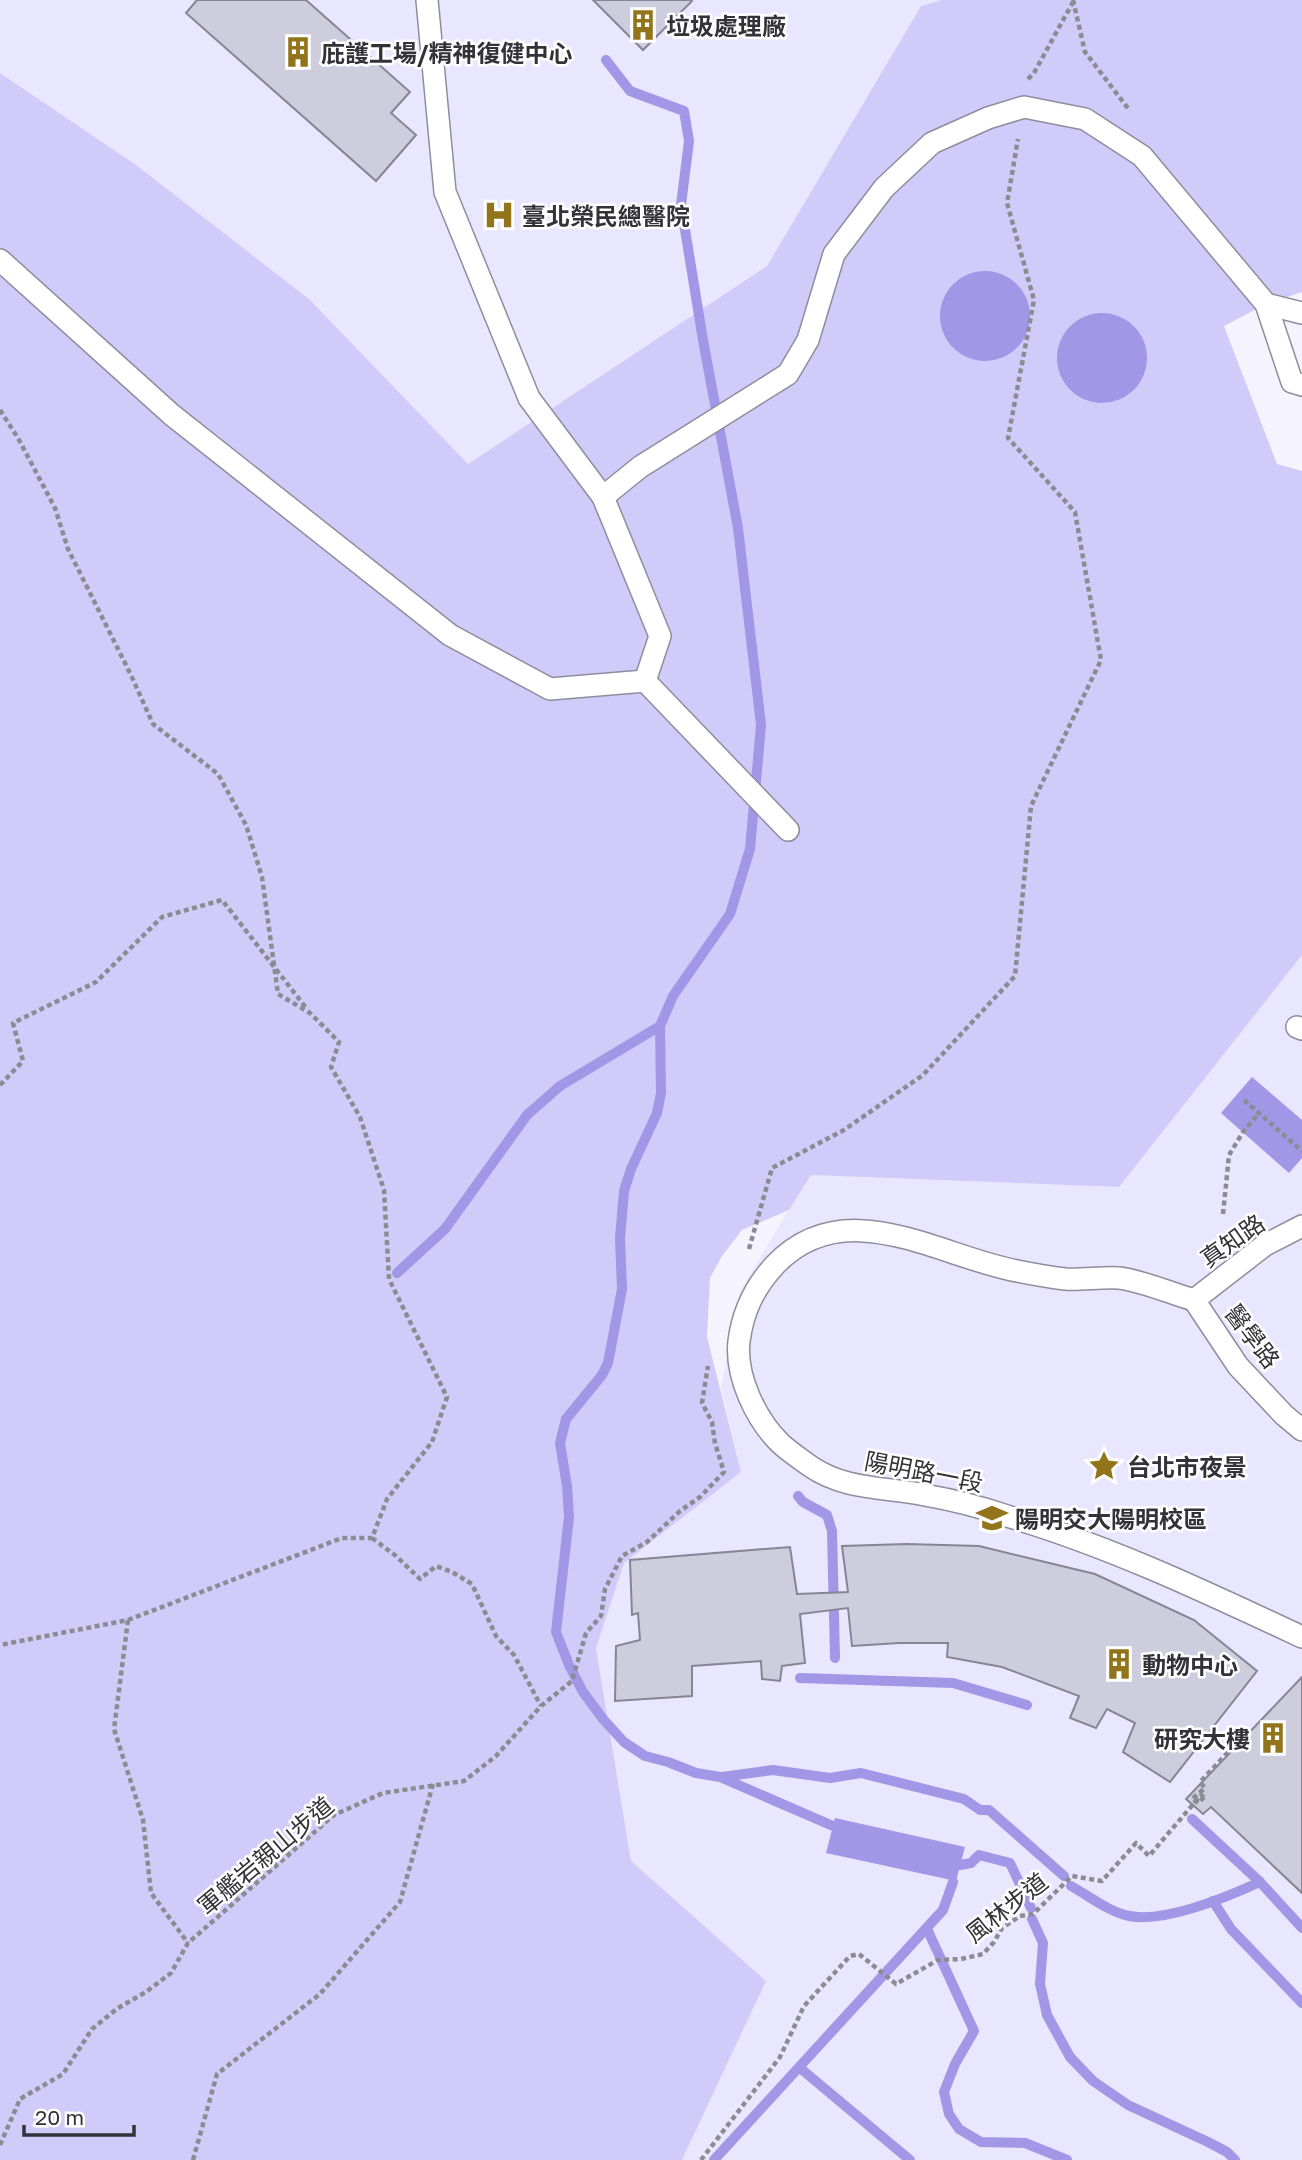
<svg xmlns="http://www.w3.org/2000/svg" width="1302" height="2160" font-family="'Golos Text','Noto Sans TC',sans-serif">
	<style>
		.built { fill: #e9e7ff }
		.green { fill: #d0cbf9; fill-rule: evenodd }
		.water { fill: #a296e6 }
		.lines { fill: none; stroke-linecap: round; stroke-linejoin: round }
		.stream { stroke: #a296e6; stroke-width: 10 }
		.building { fill: #cecddd; stroke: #878594; stroke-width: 2 }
		.lane-casing { stroke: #8f8d9c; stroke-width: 24 }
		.path { stroke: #8c8b93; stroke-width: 4.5; stroke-dasharray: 5 3.5; stroke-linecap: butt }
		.lane { stroke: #fff; stroke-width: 21 }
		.labels { text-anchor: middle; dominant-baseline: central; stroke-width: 5; stroke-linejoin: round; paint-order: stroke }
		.poi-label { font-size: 24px; font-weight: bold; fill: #323238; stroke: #fff; text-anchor: start }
		.street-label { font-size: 24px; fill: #323238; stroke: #fff }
	</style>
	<rect width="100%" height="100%" fill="#f5f4fe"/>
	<g class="built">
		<polygon points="0,0 942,0 921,6 767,266 468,464 309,299 136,165 0,73"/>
		<polygon points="1302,955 1302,2160 682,2160 766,1981 631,1862 596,1648 624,1563 741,1472 721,1387 740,1291 810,1175 1119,1187"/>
	</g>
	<path class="green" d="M942,0H1302V292L1266,304L1224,326L1277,464L1302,471V955L1119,1187L811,1175L789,1210L742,1230L722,1256L710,1278L707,1337L741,1472L624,1563L596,1648L631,1861L766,1981L682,2160H0V73L136,165L309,299L468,464L767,266L921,6ZM1088,315L1131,393C1072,430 1025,347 1088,315Z"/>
	<g class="water">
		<circle cx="985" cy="316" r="45"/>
		<circle cx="1102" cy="358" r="45"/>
		<polygon points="1252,1077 1302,1120 1302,1158 1289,1173 1221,1113"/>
		<polygon points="835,1818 965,1847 956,1881 826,1853"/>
	</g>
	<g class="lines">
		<g class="stream">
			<polyline points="606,60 630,91 684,111 689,141 681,205 703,340 738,528 761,725 750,849 730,914 673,996 660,1026 661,1093 657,1113 631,1169 624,1191 620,1238 622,1289 608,1363 602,1375 566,1419 560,1443 567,1486 569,1517 556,1632 569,1665 583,1692 603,1719 624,1742 645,1756 668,1762 696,1773 720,1777 833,1826"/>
			<polyline points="397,1273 445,1229 527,1115 560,1086 660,1026"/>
			<polyline points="798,1496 803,1502 827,1515 832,1531 835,1658"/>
			<polyline points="800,1678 953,1683 1027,1705"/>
			<polyline points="722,1777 773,1770 830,1778 861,1773 964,1799 980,1810 989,1810 1064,1876"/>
			<polyline points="1192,1819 1260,1882 1302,1928"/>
			<polyline points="960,1865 971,1863 979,1855 1010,1863 1031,1908"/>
			<path d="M1071,1886C1089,1896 1109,1912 1129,1916C1165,1923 1227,1897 1260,1882"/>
			<polyline points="1213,1901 1231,1929 1302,2003"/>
			<polyline points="1032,1919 1043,1943 1040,1984 1047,2015 1070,2057 1093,2081 1128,2105 1208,2142 1227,2152 1235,2160"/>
			<polyline points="928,1931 974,2031 955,2064 944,2092 949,2114 959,2129 981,2142 1025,2143 1067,2160"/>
			<polyline points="800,2068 910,2160"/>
			<polyline points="714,2160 943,1910 953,1882"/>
		</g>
	</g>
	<g class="building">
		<polygon points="197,0 306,0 410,92 391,113 416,135 376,181 186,13"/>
		<polygon points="593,0 691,0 692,1 643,50"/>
		<polygon points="907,1544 979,1546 1095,1574 1194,1620 1257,1671 1170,1782 1123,1752 1135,1723 1107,1709 1096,1728 1070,1718 1079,1696 1002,1667 947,1657 948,1643 899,1643 852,1646 848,1608 800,1614 805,1663 782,1666 780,1681 762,1679 761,1661 692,1666 692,1696 615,1701 616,1646 640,1640 638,1613 632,1615 630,1560 790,1547 797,1594 848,1592 842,1546"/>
		<polygon points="1302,1677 1302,1893 1211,1807 1203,1814 1186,1799"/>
	</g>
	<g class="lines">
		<defs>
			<g id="lane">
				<polyline points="427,0 445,192 529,398 603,497 660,636 645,681"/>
				<polyline points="0,260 172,415 450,635 550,689 645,681"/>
				<polyline points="1266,304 1302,313"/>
				<polyline points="603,497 640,467 788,374 808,340 834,254 884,188 932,143 988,118 1024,107 1085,119 1142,156 1266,304 1292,382 1302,385"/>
				<polyline points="645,681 788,830"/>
				<polyline points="1297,1027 1302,1029"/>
				<path d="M1194,1300C1170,1293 1143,1281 1119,1278C1101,1277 1082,1280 1065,1279C1049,1277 1032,1274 1017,1271C937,1256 844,1191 774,1266C754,1288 743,1311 739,1341C735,1376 756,1420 781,1444C790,1452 800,1459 810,1466C844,1490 886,1487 925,1495C953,1500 981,1507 1007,1516C1109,1546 1206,1592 1302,1637"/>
				<polyline points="1194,1300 1238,1366 1284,1415 1302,1430"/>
				<polyline points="1194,1300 1265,1245 1302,1226"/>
			</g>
		</defs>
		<use href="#lane" class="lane-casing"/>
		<g class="path">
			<polyline points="1073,0 1085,52 1130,111"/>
			<polyline points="1028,79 1034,73 1073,2"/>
			<polyline points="0,410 18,438 55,508 68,549 131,675 153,724 218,774 246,825 262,877 278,994 310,1013 339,1042 331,1067 360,1117 384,1190 389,1279 447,1397 432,1442 387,1499 372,1538 342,1538 128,1620 0,1645"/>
			<polyline points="0,1085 23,1061 13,1023 96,982 162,917 222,900 307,1009"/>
			<polyline points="1244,1100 1302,1151"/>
			<polyline points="1223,1214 1229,1155 1243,1132 1259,1113"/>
			<polyline points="749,1249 772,1168 844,1130 923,1075 1015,976 1031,806 1101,660 1075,512 1008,438 1034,300 1007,203 1018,139"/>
			<polyline points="372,1538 396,1556 420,1579 436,1566 452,1572 472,1584 496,1636 514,1655 541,1706"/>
			<polyline points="128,1620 114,1729 143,1820 151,1893 188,1943"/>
			<polyline points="1204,1797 1198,1803 1192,1799 1205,1788 1200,1782 1249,1730"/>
			<polyline points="0,2145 20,2099 63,2074 92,2029 118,2008 146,1992 171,1973 188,1943 334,1815 383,1793 464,1781 496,1756 541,1706 572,1681 586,1633 601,1616 605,1589 622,1556 647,1542 680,1511 700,1497 724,1472 715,1443 712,1422 702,1403 708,1366"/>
			<polyline points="193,2160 217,2074 320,1994 400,1902 433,1784"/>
			<polyline points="701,2160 780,2057 804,2006 850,1956 859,1954 896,1984 938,1960 961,1959 983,1954 994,1942 1002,1928 1020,1916 1033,1914 1072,1876 1102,1881 1136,1843 1149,1856 1201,1795 1204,1797"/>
		</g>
		<use href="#lane" class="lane"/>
	</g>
	<defs>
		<symbol id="building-bare" viewBox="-9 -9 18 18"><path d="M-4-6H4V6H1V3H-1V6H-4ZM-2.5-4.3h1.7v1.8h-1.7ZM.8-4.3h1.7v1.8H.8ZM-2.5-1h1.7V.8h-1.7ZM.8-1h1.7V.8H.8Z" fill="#92741a" stroke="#fff" stroke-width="2.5" paint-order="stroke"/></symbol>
		<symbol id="hospital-bare" viewBox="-9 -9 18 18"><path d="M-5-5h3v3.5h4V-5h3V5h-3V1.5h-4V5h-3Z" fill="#92741a" stroke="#fff" stroke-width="2.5" paint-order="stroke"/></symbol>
		<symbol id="sight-bare" viewBox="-9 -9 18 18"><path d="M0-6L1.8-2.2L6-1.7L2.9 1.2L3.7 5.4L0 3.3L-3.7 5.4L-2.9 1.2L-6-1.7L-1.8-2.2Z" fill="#92741a" stroke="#fff" stroke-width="2.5" paint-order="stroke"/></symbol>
		<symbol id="university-bare" viewBox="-9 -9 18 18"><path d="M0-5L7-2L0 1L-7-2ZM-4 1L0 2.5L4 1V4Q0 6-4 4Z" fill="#92741a" stroke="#fff" stroke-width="2.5" paint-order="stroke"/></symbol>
	</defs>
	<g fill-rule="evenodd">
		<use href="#building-bare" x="621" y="3" width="44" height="44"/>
		<use href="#building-bare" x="276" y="30" width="44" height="44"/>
		<use href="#hospital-bare" x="477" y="193" width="44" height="44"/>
		<use href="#sight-bare" x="1082" y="1444" width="44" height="44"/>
		<use href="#university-bare" x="970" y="1496" width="44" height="44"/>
		<use href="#building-bare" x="1097" y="1642" width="44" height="44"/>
		<use href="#building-bare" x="1251" y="1716" width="44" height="44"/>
	</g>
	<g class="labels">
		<g class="poi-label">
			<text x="666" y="25">垃圾處理廠</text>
			<text x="321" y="52">庇護工場/精神復健中心</text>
			<text x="522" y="215">臺北榮民總醫院</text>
			<text x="1127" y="1466">台北市夜景</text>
			<text x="1015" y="1518">陽明交大陽明校區</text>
			<text x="1142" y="1664">動物中心</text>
			<text x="1250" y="1738" text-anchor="end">研究大樓</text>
		</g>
		<g class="street-label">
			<text transform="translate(1232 1240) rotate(-35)">真知路</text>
			<text transform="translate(1253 1336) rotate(53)">醫學路</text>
			<text transform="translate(924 1471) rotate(11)">陽明路一段</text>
			<text transform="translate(265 1855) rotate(-40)">軍艦岩親山步道</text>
			<text transform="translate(1006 1907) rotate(-38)">風林步道</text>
		</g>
	</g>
	<path d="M24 2125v10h110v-10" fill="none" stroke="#323238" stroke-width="3.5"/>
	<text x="35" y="2125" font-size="21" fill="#323238" stroke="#ffffff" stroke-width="5" paint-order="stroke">20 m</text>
</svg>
